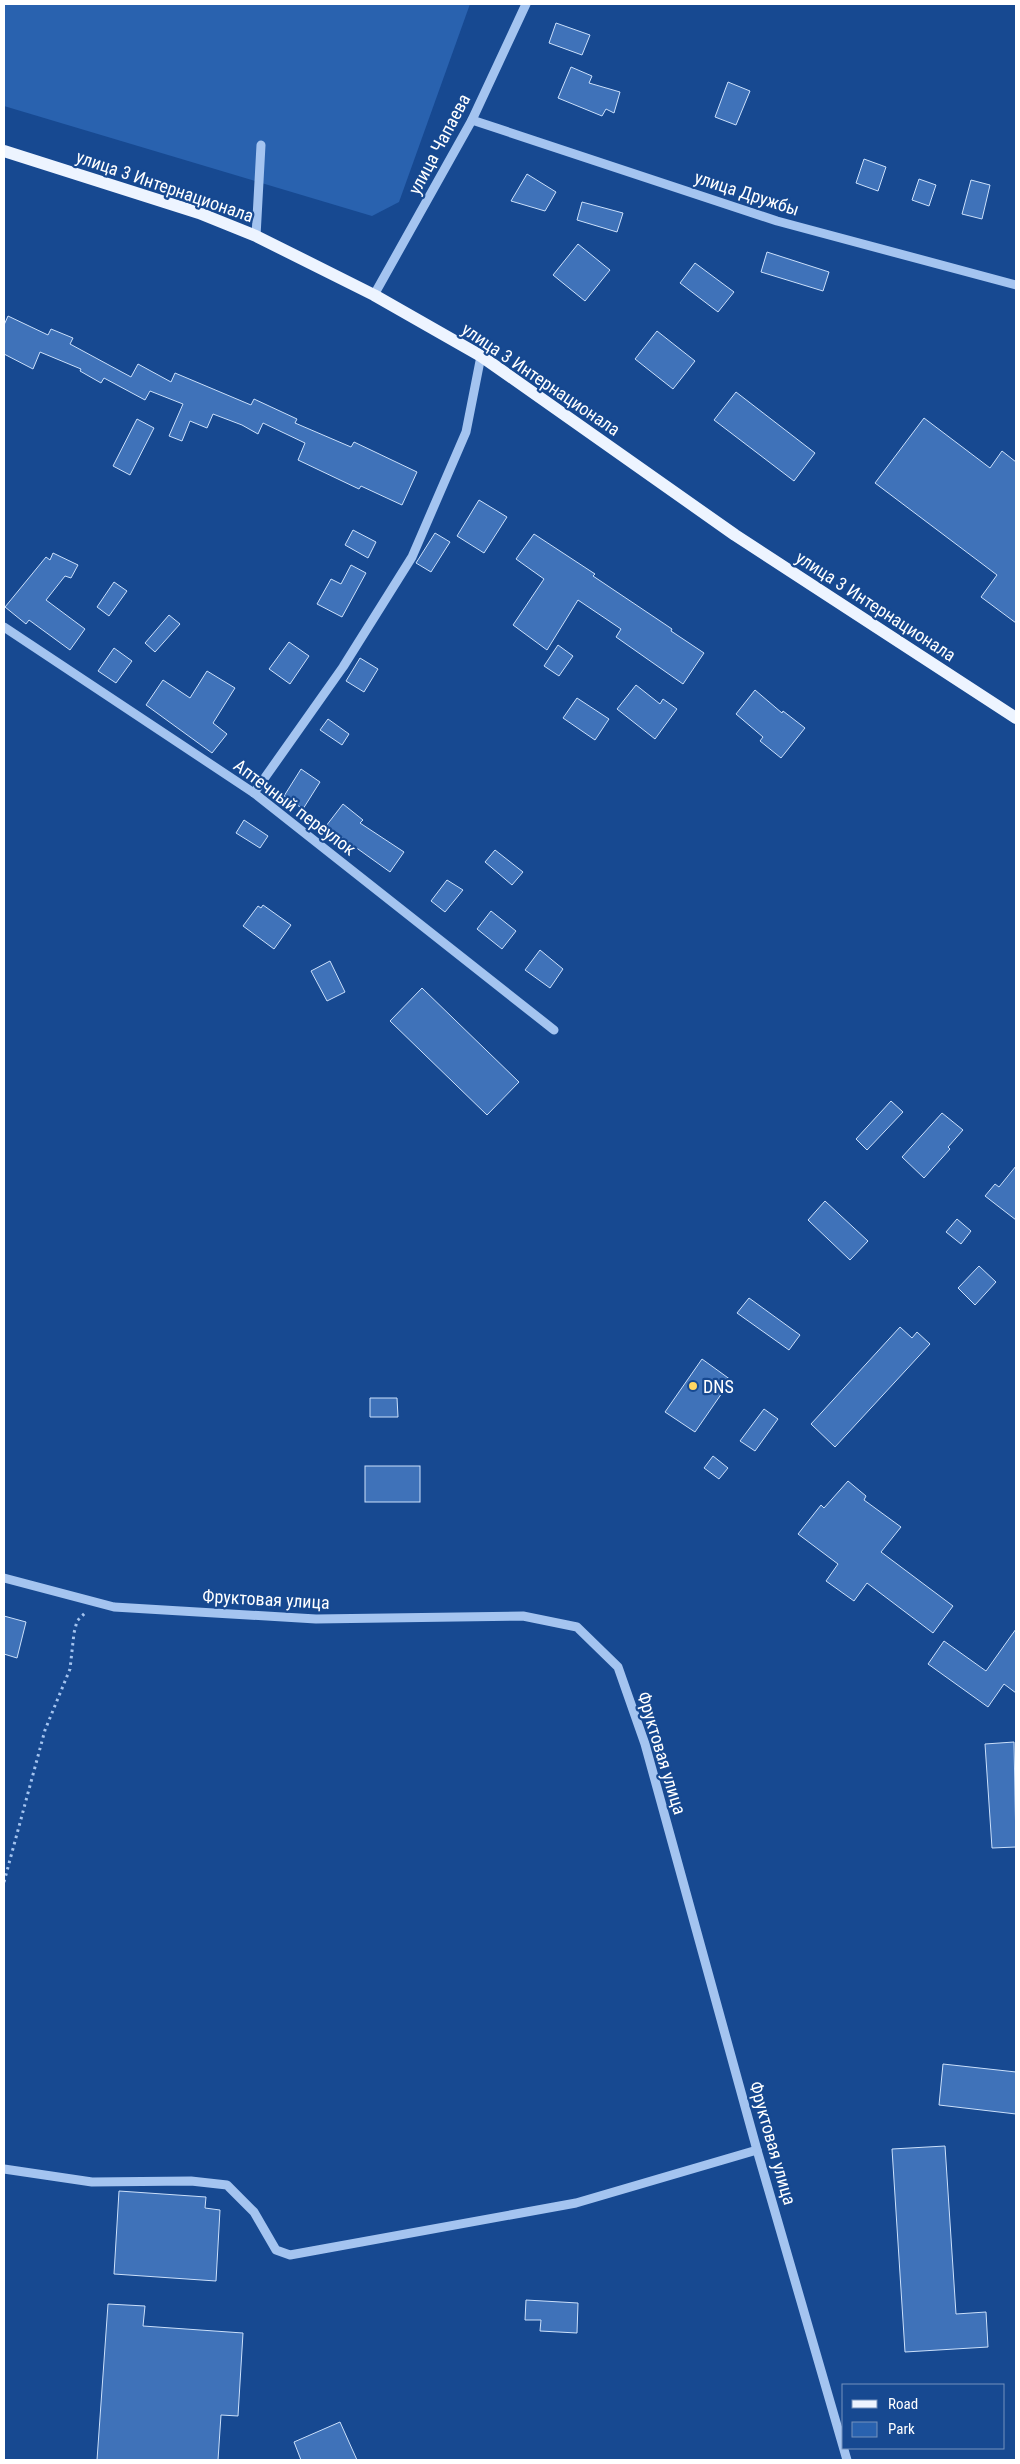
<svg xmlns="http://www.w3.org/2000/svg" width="1020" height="2464" font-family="'Roboto Condensed',sans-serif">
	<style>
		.green { fill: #2962af }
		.building { fill: #3f72b9; stroke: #cbe0fb }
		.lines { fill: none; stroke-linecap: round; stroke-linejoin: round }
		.path { stroke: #a4c4f0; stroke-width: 3; stroke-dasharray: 2.5 4; stroke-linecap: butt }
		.minor { stroke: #a4c4f0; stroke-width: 9 }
		.major { stroke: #edf4ff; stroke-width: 12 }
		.poi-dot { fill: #ffd663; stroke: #174991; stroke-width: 2 }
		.labels { text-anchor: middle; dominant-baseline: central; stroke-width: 4.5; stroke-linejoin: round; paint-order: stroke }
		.street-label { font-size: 18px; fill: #fff; stroke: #174991 }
		.poi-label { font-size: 18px; fill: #fff; stroke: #174991; text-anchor: start }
	</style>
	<rect width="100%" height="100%" fill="#174991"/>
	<polygon class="green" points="4,4 470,4 399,202 372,216 4,106"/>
	<g class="building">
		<polygon points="556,23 590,35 582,55 549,43"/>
		<polygon points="571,67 592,76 589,83 620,92 614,113 606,109 602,116 558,98"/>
		<polygon points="728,82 750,91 736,125 715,117"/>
		<polygon points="864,159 886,167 878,191 856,183"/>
		<polygon points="527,174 556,192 545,211 511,201"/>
		<polygon points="919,179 936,185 929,206 912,200"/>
		<polygon points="971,180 990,185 982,219 962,214"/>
		<polygon points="582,202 623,213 617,232 577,220"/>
		<polygon points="578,244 610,270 585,301 553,275"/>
		<polygon points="767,252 829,272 823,291 761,272"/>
		<polygon points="695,263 734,292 718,312 680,283"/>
		<polygon points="8,316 48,335 51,329 73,338 70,344 131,377 138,364 171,382 175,373 251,405 254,399 297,419 295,423 351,447 354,442 417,472 402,505 361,486 359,489 298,460 305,443 263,423 258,434 242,425 213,414 207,428 190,421 182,441 169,436 183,404 150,391 145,400 104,378 101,383 80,371 81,369 40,352 33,369 4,354 4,325"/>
		<polygon points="657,331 695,361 673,389 635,359"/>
		<polygon points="736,392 815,453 794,481 714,420"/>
		<polygon points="924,418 990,468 1002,451 1016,462 1016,623 981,597 997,575 875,483"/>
		<polygon points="137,419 154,428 130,475 113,466"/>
		<polygon points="479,500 507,517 484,553 457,536"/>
		<polygon points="353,530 376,542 368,558 345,545"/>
		<polygon points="435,533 450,542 431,572 416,563"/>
		<polygon points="534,534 595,574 593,576 672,629 671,631 704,653 683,684 616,637 621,629 578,600 547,650 513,625 544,579 516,559"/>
		<polygon points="53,553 78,565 71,578 65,576 46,600 85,629 70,650 29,620 26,624 5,607 46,557 50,560"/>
		<polygon points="351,565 366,573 342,617 317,604 331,579 341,584"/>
		<polygon points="114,582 127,591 109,616 97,607"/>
		<polygon points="169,615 180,624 155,652 145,643"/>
		<polygon points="289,642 309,656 290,684 269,669"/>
		<polygon points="558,645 573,656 559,676 544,666"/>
		<polygon points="114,648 132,661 116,683 98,671"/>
		<polygon points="360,658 378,669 364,692 346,681"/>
		<polygon points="207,671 235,688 213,723 227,734 212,753 146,705 163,680 190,698"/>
		<polygon points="636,685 660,704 663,699 677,709 655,739 617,709"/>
		<polygon points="755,690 782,713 783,711 805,728 781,758 760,741 763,737 736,714"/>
		<polygon points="577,698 609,719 595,740 563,718"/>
		<polygon points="328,719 349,734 342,745 320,730"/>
		<polygon points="301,769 320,782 303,809 284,796"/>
		<polygon points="343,804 363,820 360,823 404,852 390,872 326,826"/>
		<polygon points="244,820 268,836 260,848 236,833"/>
		<polygon points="495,850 523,872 512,885 485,862"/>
		<polygon points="447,880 463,890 445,912 431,901"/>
		<polygon points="263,905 291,925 274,949 243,926 258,906 261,908"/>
		<polygon points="491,911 516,931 502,949 477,929"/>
		<polygon points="540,950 563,969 550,988 525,970"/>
		<polygon points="330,961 345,992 327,1001 311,971"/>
		<polygon points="422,988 519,1082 487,1115 390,1021"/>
		<polygon points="891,1101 903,1112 867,1150 856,1139"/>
		<polygon points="942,1113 963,1130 948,1147 950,1149 924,1178 902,1157"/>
		<polygon points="1016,1166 1016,1220 985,1196 995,1184 999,1187"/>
		<polygon points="825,1201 868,1241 850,1260 808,1220"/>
		<polygon points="957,1219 971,1231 961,1244 946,1232"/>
		<polygon points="979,1266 996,1282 975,1305 958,1288"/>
		<polygon points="749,1298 800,1335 789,1350 737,1313"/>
		<polygon points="900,1327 912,1338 917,1332 930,1344 835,1447 811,1424"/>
		<polygon points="702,1359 731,1380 695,1432 665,1412"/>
		<polygon points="370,1398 397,1398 398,1417 370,1417"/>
		<polygon points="764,1409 778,1419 755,1451 740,1441"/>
		<polygon points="713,1456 728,1468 719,1479 704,1468"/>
		<rect x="365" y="1466" width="55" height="36"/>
		<polygon points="848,1481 866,1496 864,1500 901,1527 881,1552 953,1606 933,1633 867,1583 854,1601 826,1581 838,1564 798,1534 821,1505 824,1508"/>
		<polygon points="4,1616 26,1622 17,1658 4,1654"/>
		<polygon points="1016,1629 1016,1693 1004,1684 988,1707 928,1664 944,1641 986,1671"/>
		<polygon points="1014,1742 1016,1847 992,1848 985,1744"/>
		<polygon points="943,2064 1016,2072 1016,2114 939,2105"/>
		<polygon points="945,2146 956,2314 986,2312 988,2347 905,2352 892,2149"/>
		<polygon points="119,2191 206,2197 205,2208 220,2210 216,2281 114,2274"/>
		<polygon points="526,2300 578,2303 577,2333 540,2331 541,2320 525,2320"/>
		<polygon points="108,2304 145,2306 143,2326 243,2333 238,2416 221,2415 218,2460 97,2460"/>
		<polygon points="340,2422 357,2460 301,2460 294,2442"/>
	</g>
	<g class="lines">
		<polyline class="path" points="4,1882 45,1730 70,1669 74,1633 77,1621 86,1612"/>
		<g class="minor">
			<polyline points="472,120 777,221 1016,285"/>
			<polyline points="256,236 261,145"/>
			<polyline points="374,295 472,120 526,4"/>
			<polyline points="4,627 254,793 554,1030"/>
			<polyline points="254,793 343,667 412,557 466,432 481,356"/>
			<polyline points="4,1578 114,1607 316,1619 523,1616 577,1627 618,1667 645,1744 757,2150 847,2460"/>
			<polyline points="4,2169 92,2182 191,2181 227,2185 254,2212 276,2250 290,2255 576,2203 757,2150"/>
		</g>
		<polyline class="major" points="4,151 199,213 256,236 374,295 481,356 735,535 1016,718"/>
	</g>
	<circle class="poi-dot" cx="693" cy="1386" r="5"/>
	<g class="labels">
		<g class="street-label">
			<text transform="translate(439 144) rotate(-62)">улица Чапаева</text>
			<text transform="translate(165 186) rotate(19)">улица 3 Интернационала</text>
			<text transform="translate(747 193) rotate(18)">улица Дружбы</text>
			<text transform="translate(541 379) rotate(34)">улица 3 Интернационала</text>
			<text transform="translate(876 606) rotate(33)">улица 3 Интернационала</text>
			<text transform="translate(295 807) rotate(37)">Аптечный переулок</text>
			<text transform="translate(266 1599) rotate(3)">Фруктовая улица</text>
			<text transform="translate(662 1753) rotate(73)">Фруктовая улица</text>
			<text transform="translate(773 2143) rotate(74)">Фруктовая улица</text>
		</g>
		<g class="poi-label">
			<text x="703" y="1386">DNS</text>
		</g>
	</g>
	<rect width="1020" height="2464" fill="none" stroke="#ffffff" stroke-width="10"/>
	<rect x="842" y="2384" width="162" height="65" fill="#174991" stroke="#7492bd"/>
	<rect x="852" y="2400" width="25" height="8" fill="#edf4ff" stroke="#7492bd"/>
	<text x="888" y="2409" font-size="15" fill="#ffffff">Road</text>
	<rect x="852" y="2422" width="25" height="15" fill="#2962af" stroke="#7492bd"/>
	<text x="888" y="2434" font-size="15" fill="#ffffff">Park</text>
</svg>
